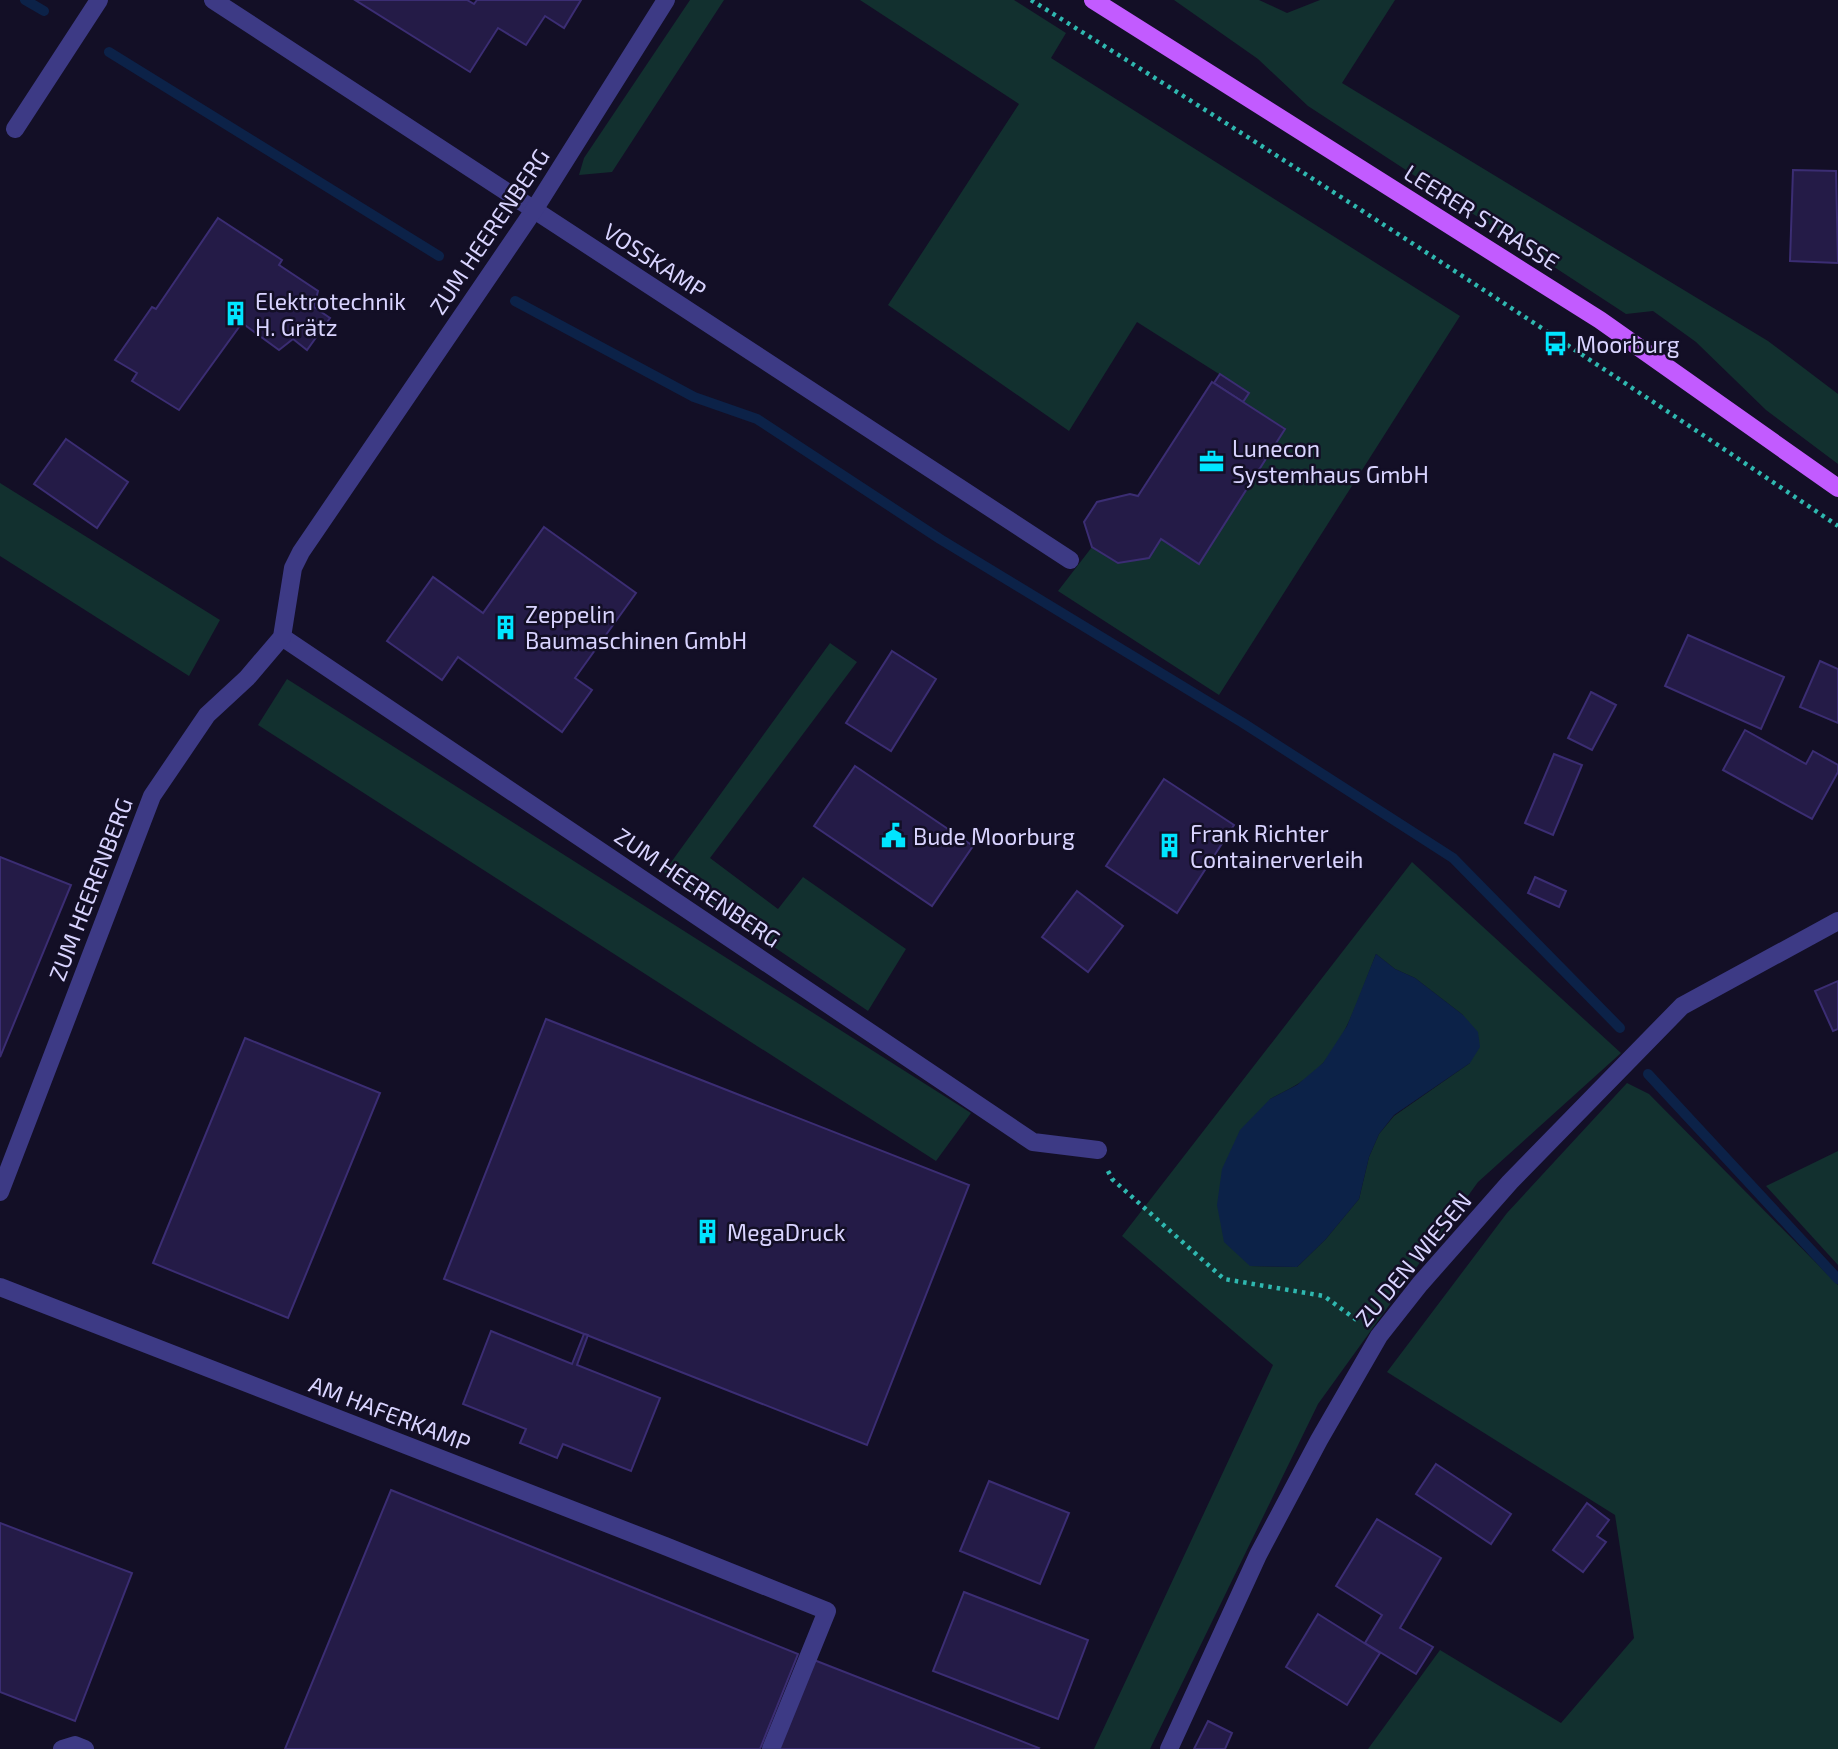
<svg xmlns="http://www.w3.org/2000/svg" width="1838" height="1749" font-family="'Exo 2',sans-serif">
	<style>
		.green { fill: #12302f; fill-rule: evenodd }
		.water { fill: #0c2248 }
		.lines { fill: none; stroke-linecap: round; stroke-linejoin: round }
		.stream { stroke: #0c2248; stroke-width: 10 }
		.building { fill: #241b47; stroke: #3b2d73; stroke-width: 2 }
		.path { stroke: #2fb8b0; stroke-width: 4.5; stroke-dasharray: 3.5 5; stroke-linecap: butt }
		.minor { stroke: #3d3a85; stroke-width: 18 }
		.major { stroke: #c25bff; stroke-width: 18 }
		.labels { text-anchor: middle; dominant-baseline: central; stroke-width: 5; stroke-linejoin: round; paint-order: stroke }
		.street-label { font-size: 23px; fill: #d9d4ff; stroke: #130f26 }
		.poi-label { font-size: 23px; fill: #d9d4ff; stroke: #130f26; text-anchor: start }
	</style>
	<rect width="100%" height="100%" fill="#130f26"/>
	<g class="green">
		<polygon points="690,0 724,0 612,172 579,175 584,158"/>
		<polygon points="860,0 1014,0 1066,33 1051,58 1460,316 1219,695 1058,591 1092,547 1118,563 1149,558 1161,539 1199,563 1285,428 1243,402 1249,393 1137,322 1069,431 888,305 1019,104"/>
		<polygon points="1174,0 1259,0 1287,13 1320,0 1395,0 1342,83 1768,341 1838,394 1838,464 1766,410 1696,342 1653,311 1626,314 1308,106 1258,59"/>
		<polygon points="0,483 220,620 189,676 0,556"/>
		<polygon points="830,643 857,662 710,858 778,909 803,877 906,949 868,1011 664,872"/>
		<polygon points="287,679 971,1113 936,1161 258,725"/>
		<path d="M1412,862L1621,1053L1478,1182L1318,1404L1150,1749H1094L1273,1365L1122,1236ZM1376,954L1395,969L1415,978L1463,1015L1470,1063L1394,1116L1379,1134L1369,1157L1359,1199L1325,1240L1297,1267L1250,1266L1270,1099C1289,1089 1310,1079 1324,1062C1349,1032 1361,991 1376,954Z"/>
		<polygon points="1627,1083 1649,1094 1838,1285 1838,1749 1368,1749 1440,1650 1561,1723 1634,1638 1615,1515 1387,1372 1507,1213"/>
		<polygon points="1838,1151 1838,1265 1766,1186"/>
	</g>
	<polygon class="water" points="1376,954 1395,969 1415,978 1463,1015 1478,1032 1480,1047 1470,1063 1394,1115 1379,1134 1369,1157 1359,1199 1325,1240 1297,1267 1250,1266 1224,1242 1217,1205 1222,1169 1240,1130 1270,1099 1297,1085 1323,1063 1347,1026"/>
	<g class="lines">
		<g class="stream">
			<polyline points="25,0 44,11"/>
			<polyline points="109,52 439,256"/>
			<polyline points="515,301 694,397 757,419 940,539 1243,723 1453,858 1620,1028"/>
			<polyline points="1648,1074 1838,1279"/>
		</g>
	</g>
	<g class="building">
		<polygon points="355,0 467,0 474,4 477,0 581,0 564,28 545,16 526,45 498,28 470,72"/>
		<polygon points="1793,170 1836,171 1838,263 1790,261"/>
		<polygon points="218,218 282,260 279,265 318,291 314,307 330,318 307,350 293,339 279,350 242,323 179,410 132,381 137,373 115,360 152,307 156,309"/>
		<polygon points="1220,374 1249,393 1243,402 1214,383"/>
		<polygon points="1212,382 1285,429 1199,564 1161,539 1149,558 1118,563 1092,547 1084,522 1097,502 1130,494 1138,496"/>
		<polygon points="66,439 128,482 97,528 34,484"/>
		<polygon points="544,527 636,593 575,678 592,690 562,732 458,657 442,680 387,641 433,577 483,613"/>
		<polygon points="1688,635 1784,677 1761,729 1665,686"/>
		<polygon points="892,651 936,679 891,751 846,723"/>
		<polygon points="1820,661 1838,669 1838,723 1800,707"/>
		<polygon points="1591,692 1616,705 1592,750 1568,738"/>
		<polygon points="1745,730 1806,764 1813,751 1838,765 1838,772 1812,819 1723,770"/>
		<polygon points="1554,754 1582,765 1553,835 1525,823"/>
		<polygon points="855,766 973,846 932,906 814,826"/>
		<polygon points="1164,779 1234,825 1177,913 1106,866"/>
		<polygon points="0,857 71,885 0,1057"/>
		<polygon points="1535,877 1566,891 1559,907 1528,893"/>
		<polygon points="1077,891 1123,926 1088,972 1042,937"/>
		<polygon points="1838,981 1838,1029 1833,1031 1815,991"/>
		<polygon points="546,1019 969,1185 867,1445 444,1279"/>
		<polygon points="245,1038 380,1093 288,1318 153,1263"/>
		<polygon points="491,1331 572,1364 584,1334 588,1335 577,1365 660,1398 631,1471 563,1444 557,1458 520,1443 526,1429 463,1404"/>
		<polygon points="1436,1464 1511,1514 1491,1544 1416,1494"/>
		<polygon points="989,1481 1069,1513 1040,1584 960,1551"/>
		<polygon points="391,1490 798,1654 760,1749 285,1749"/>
		<polygon points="1587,1503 1609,1520 1597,1536 1606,1542 1583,1572 1553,1550"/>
		<polygon points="1377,1519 1441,1558 1400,1628 1433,1647 1416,1674 1365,1643 1382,1615 1336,1586"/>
		<polygon points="0,1523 132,1573 75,1721 0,1692"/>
		<polygon points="964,1592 1088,1640 1058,1719 933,1671"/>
		<polygon points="1318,1614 1380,1653 1347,1705 1286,1667"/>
		<polygon points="814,1660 1039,1748 1038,1749 779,1749"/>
		<polygon points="1208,1721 1232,1733 1225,1749 1194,1749"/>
	</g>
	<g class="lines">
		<g class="path">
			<path d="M1031,0C1303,170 1572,346 1838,526"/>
			<polyline points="1108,1171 1112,1179 1224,1279 1324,1296 1358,1321"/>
		</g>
		<g class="minor">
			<polyline points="213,0 1070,560"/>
			<polyline points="15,129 99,0"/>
			<polyline points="282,637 1033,1142 1098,1150"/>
			<polyline points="0,1192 152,796 207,715 247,678 282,637 293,568 301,552 534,210 666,0"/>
			<polyline points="0,1287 665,1546 827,1611 771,1749"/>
			<polyline points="62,1749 75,1745 85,1749"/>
			<polyline points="1169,1749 1258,1555 1319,1440 1379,1336 1420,1284 1510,1182 1682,1006 1838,921"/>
		</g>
		<polyline class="major" points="1093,0 1600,320 1838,488"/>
	</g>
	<defs>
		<symbol id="building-bare" viewBox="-9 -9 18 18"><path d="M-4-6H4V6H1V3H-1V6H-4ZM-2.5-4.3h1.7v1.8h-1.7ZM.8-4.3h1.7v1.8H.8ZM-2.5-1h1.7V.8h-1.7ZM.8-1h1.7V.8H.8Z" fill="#00e5ff" stroke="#130f26" stroke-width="2.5" paint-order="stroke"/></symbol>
		<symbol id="bus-bare" viewBox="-9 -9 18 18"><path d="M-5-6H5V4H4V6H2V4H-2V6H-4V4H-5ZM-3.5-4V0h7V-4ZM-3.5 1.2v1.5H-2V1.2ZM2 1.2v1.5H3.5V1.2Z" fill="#00e5ff" stroke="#130f26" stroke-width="2.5" paint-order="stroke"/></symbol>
		<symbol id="office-bare" viewBox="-9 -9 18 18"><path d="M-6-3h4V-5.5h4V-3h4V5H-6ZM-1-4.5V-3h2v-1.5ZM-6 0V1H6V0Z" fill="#00e5ff" stroke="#130f26" stroke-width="2.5" paint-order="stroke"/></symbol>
		<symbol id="civic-bare" viewBox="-9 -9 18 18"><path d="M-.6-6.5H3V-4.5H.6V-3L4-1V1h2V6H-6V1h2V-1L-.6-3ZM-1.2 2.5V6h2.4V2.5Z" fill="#00e5ff" stroke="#130f26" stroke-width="2.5" paint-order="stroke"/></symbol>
	</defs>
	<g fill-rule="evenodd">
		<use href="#building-bare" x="218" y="296" width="35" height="35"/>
		<use href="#bus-bare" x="1538" y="326" width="35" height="35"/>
		<use href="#office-bare" x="1194" y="444" width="35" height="35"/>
		<use href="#building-bare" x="488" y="610" width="35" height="35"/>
		<use href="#civic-bare" x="876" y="818" width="35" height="35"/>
		<use href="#building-bare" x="1152" y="828" width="35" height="35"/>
		<use href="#building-bare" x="690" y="1214" width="35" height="35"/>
	</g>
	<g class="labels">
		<g class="street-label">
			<text transform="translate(1482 217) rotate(32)">LEERER STRASSE</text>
			<text transform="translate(489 231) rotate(-56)">ZUM HEERENBERG</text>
			<text transform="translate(655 260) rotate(33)">VOSSKAMP</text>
			<text transform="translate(698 887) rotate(34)">ZUM HEERENBERG</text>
			<text transform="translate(90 889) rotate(-69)">ZUM HEERENBERG</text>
			<text transform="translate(1413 1259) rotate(-50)">ZU DEN WIESEN</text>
			<text transform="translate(390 1413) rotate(21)">AM HAFERKAMP</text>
		</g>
		<g class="poi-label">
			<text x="255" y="301">Elektrotechnik<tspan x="255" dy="26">H. Grätz</tspan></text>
			<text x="1576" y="344">Moorburg</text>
			<text x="1232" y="448">Lunecon<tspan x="1232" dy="26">Systemhaus GmbH</tspan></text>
			<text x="525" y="614">Zeppelin<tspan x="525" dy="26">Baumaschinen GmbH</tspan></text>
			<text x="1190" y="833">Frank Richter<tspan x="1190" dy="26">Containerverleih</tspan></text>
			<text x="913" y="836">Bude Moorburg</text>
			<text x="727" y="1232">MegaDruck</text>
		</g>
	</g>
</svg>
